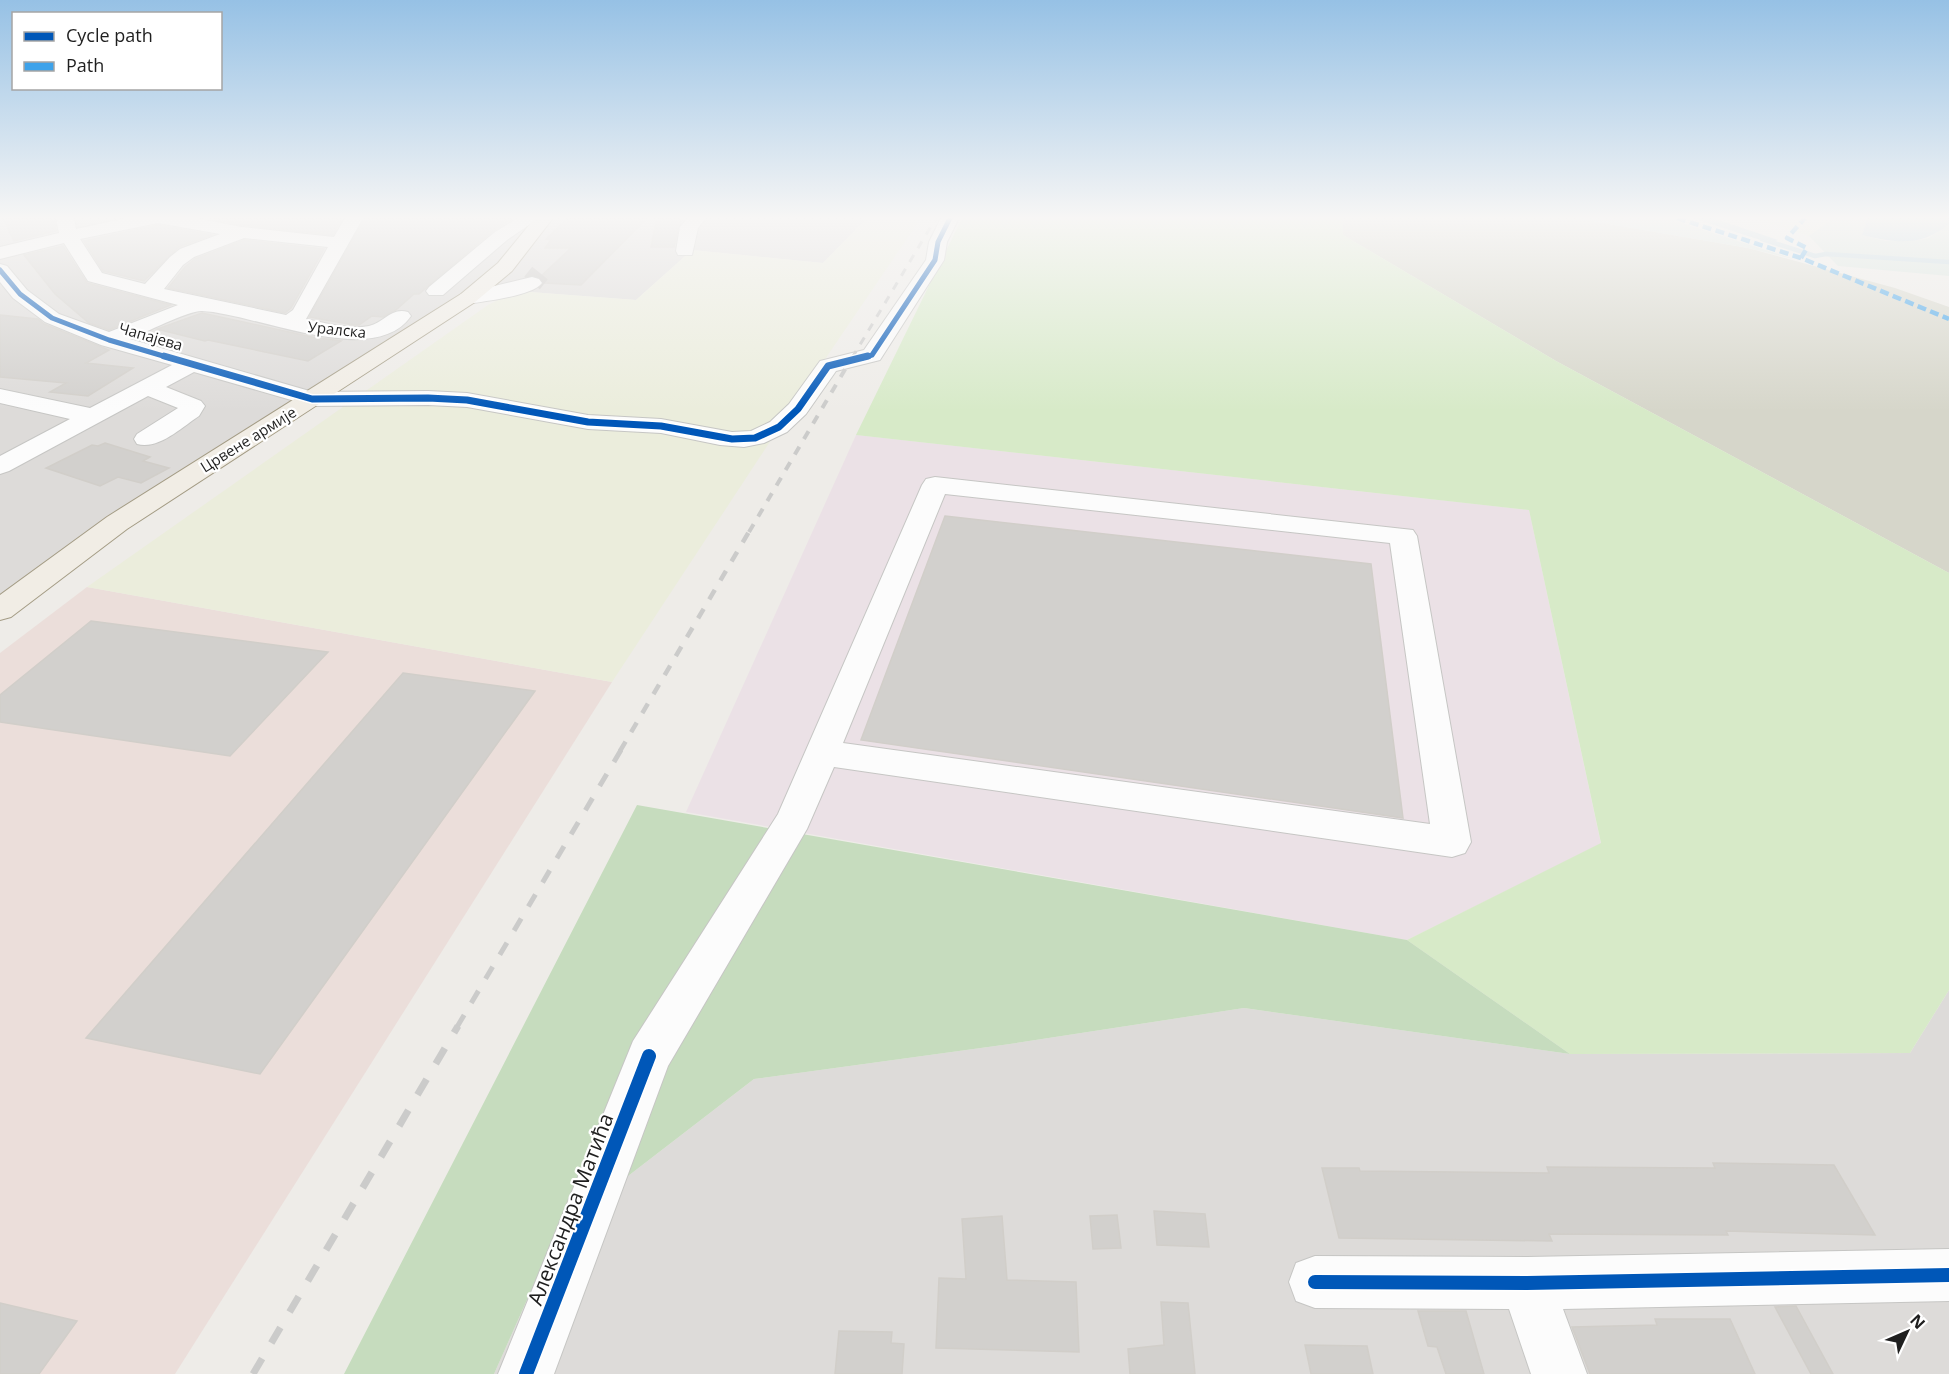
<svg xmlns="http://www.w3.org/2000/svg" width="1949" height="1374" font-family="'Open Sans',sans-serif">
	<style>
		.residential { fill: #dddbd9 }
		.commercial { fill: #ebdeda }
		.industrial { fill: #ebe1e6 }
		.construction { fill: #d6d6ca }
		.farmland { fill: #ebeddc }
		.grass { fill: #d7eac8 }
		.forest { fill: #c6dcbe }
		.wetland { fill: #d6e4dd }
		.water { fill: #bcd5e0 }
		.lines { fill: none; stroke-linecap: round; stroke-linejoin: round }
		.stream { stroke: #bcd5e0; stroke-width: 4.5 }
		.building { fill: #d2d0cd; stroke: #d1cec9; stroke-width: 1.5 }
		.minor-tunnel { stroke: #c5c3c0; stroke-width: 20; stroke-dasharray: 20 10; stroke-linecap: butt }
		.minor-casing { stroke: #c6c6c4; stroke-width: 2 }
		.major-casing { stroke: #a49c85; stroke-width: 2 }
		.minor { fill: #fcfcfc; fill-rule: evenodd }
		.major { fill: #f1ede5; fill-rule: evenodd }
		.rail-far4 { stroke: #cbcbca; stroke-width: 3; stroke-dasharray: 8 8; stroke-linecap: butt }
		.rail-far3 { stroke: #cbcbca; stroke-width: 4; stroke-dasharray: 9 9; stroke-linecap: butt }
		.rail-far2 { stroke: #cbcbca; stroke-width: 4.5; stroke-dasharray: 11 11; stroke-linecap: butt }
		.rail-far1 { stroke: #cbcbca; stroke-width: 5; stroke-dasharray: 14 14; stroke-linecap: butt }
		.rail { stroke: #cbcbca; stroke-width: 7; stroke-dasharray: 18 18; stroke-linecap: butt }
		.quiet { stroke: #3da2ea; stroke-width: 4.5; stroke-dasharray: 9 4.5; stroke-linecap: butt }
		.cycleway-far2-casing { stroke: #fff; stroke-width: 8 }
		.cycleway-far1-casing { stroke: #fff; stroke-width: 10 }
		.cycleway-casing { stroke: #fff; stroke-width: 17 }
		.cycleway-far2 { stroke: #0057b8; stroke-width: 5 }
		.cycleway-far1 { stroke: #0057b8; stroke-width: 7 }
		.cycleway { stroke: #0057b8; stroke-width: 14 }
		.labels { text-anchor: middle; dominant-baseline: central; stroke-width: 4.5; stroke-linejoin: round; paint-order: stroke }
		.far-street-label { font-size: 15px; fill: #1f1f1f; stroke: #fff }
		.near-street-label { font-size: 21px; fill: #1f1f1f; stroke: #fff }
	</style>
	<rect width="100%" height="100%" fill="#eeece8"/>
	<g class="residential">
		<polygon points="0,218 867,218 823,263 692,250 636,300 516,291 456,297 0,601"/>
		<polygon points="1949,990 1949,1374 494,1374 558,1230 754,1079 1010,1044 1244,1008 1570,1054 1910,1053"/>
	</g>
	<polygon class="commercial" points="87,587 612,682 175,1374 0,1374 0,653"/>
	<polygon class="industrial" points="856,435 1529,510 1601,844 1407,940 686,812"/>
	<polygon class="construction" points="1342,218 1574,218 1748,248 1895,288 1949,307 1949,573 1556,361 1343,235"/>
	<g class="farmland">
		<polygon points="867,218 921,218 798,399 612,682 87,587 488,305 516,291 636,300 692,250 823,263"/>
		<polygon points="1753,218 1834,218 1809,236"/>
	</g>
	<polygon class="grass" points="962,218 1342,218 1343,235 1556,361 1949,573 1949,990 1910,1053 1570,1054 1407,940 1601,843 1529,510 856,435"/>
	<polygon class="forest" points="637,805 1407,940 1570,1054 1244,1008 1010,1044 754,1079 558,1230 494,1374 344,1374"/>
	<g class="wetland">
		<polygon points="1574,218 1666,218 1794,259 1748,248"/>
		<polygon points="1834,218 1867,218 1862,235 1886,241 1918,240 1929,238 1949,224 1949,276 1838,266 1809,236"/>
	</g>
	<g class="water">
		<polygon points="1692,218 1713,218 1778,240 1770,243"/>
		<path d="M1867,218H1949V224C1922,247 1895,243 1862,235Z"/>
	</g>
	<g class="lines">
		<polyline class="stream" points="1762,239 1815,256 1826,254 1949,262"/>
	</g>
	<g class="building">
		<polygon points="3,218 54,218 56,231 14,241"/>
		<polygon points="209,218 342,218 333,235 242,225"/>
		<polygon points="365,218 513,218 494,230 419,294 414,294 396,310 383,317 372,316 359,325 354,325 309,317"/>
		<polygon points="568,218 647,218 581,285 544,283 540,277 571,248 545,248 551,240 546,239"/>
		<polygon points="657,218 681,218 674,247 651,247"/>
		<polygon points="158,225 212,235 179,247 144,281 103,271 84,241"/>
		<polygon points="244,240 324,249 291,308 285,313 168,288 185,267 195,259"/>
		<polygon points="63,246 87,283 171,305 109,330 89,323 55,294 24,255"/>
		<polygon points="202,313 312,337 341,341 308,361 208,340 205,341 157,329"/>
		<polygon points="0,315 38,319 44,324 109,350 86,363 133,368 88,396 50,392 66,383 0,377"/>
		<polygon points="105,443 150,457 143,461 169,468 141,483 118,477 100,486 46,468 92,445 98,446"/>
		<polygon points="945,516 1371,564 1403,818 861,740"/>
		<polygon points="91,621 328,652 230,756 0,722 0,695"/>
		<polygon points="403,673 535,691 260,1074 86,1038"/>
		<polygon points="1713,1163 1834,1165 1875,1235 1726,1231 1728,1235 1549,1234 1552,1241 1339,1238 1322,1168 1359,1168 1360,1171 1549,1173 1547,1167 1715,1168"/>
		<polygon points="1154,1211 1205,1214 1209,1247 1157,1245"/>
		<polygon points="1117,1215 1121,1248 1093,1249 1090,1216"/>
		<polygon points="1002,1216 1007,1280 1076,1282 1079,1352 936,1348 939,1278 966,1279 962,1219"/>
		<polygon points="1161,1302 1188,1303 1195,1374 1130,1374 1128,1349 1164,1345"/>
		<polygon points="0,1303 77,1321 39,1374 0,1374"/>
		<polygon points="1796,1306 1833,1374 1811,1374 1775,1307"/>
		<polygon points="1418,1311 1466,1311 1484,1374 1446,1374 1437,1347 1428,1346"/>
		<polygon points="1655,1319 1730,1319 1755,1374 1590,1374 1572,1327 1657,1325"/>
		<polygon points="839,1331 892,1332 891,1343 904,1344 902,1374 835,1374"/>
		<polygon points="1305,1345 1367,1346 1373,1374 1311,1374"/>
	</g>
	<g class="lines">
		<polyline class="minor-tunnel" points="532,283 540,273"/>
		<defs>
			<g id="minor">
				<path d="M56,218H74L76,229L127,218H195L242,227L334,237L345,218H363L306,319C326,323 349,330 369,326C384,323 391,307 408,312L411,316C374,370 254,313 202,311C190,310 144,333 130,339L313,392L428,391L467,393L588,415L661,419L732,432L751,431L770,422L789,404L820,361L864,350L926,260L929,242L941,218H959L947,242L944,260L880,360L836,371L806,414L787,432L764,443L744,447L720,445L661,433L588,429L467,407L428,405L312,406L194,372L166,387L201,401L205,406L199,416C182,427 159,450 137,444L134,439L137,434L178,408L148,396L9,471L0,474V456L70,419L0,403V389L90,408L172,365L101,345L45,322L13,298L0,282V264L7,266L27,290L59,314L109,332L178,305L88,281L64,243L0,259V247L59,233ZM158,223L220,234L180,249L170,257L145,284L102,273L80,239ZM244,238L328,247L293,310L286,315L164,289L183,265L194,257Z"/>
				<polygon points="518,218 539,218 507,240 443,295 429,295 426,291 429,287 495,232"/>
				<polygon points="688,218 706,218 698,228 692,255 678,255 676,251 680,227"/>
				<path d="M532,277L539,279L542,283C533,296 485,301 468,304L461,302L458,298L461,294Z"/>
				<path d="M935,477L1413,530L1417,536L1471,842L1465,853L1452,857L834,767L807,829L668,1066L554,1374H498L633,1041L778,814L922,485L926,479ZM945,494L1390,543L1430,824L843,743Z"/>
				<polygon points="1949,1249 1949,1301 1563,1309 1587,1374 1531,1374 1509,1309 1315,1308 1296,1301 1289,1282 1296,1263 1315,1256 1527,1257"/>
			</g>
			<polygon id="major" points="535,218 553,218 512,271 475,302 127,529 11,617 0,620 0,595 107,517 461,294 498,263"/>
		</defs>
		<use href="#minor" class="minor-casing"/>
		<use href="#major" class="major-casing"/>
		<use href="#minor" class="minor"/>
		<use href="#major" class="major"/>
		<polyline class="rail-far4" points="852,358 936,218"/>
		<polyline class="rail-far3" points="749,532 853,356"/>
		<polyline class="rail-far2" points="620,751 750,530"/>
		<polyline class="rail-far1" points="457,1027 621,750"/>
		<polyline class="rail" points="253,1374 458,1026"/>
		<g class="quiet">
			<polyline points="1677,218 1801,258 1949,319"/>
			<polyline points="1801,258 1807,248 1787,238 1805,218"/>
		</g>
		<defs>
			<g id="cycleway-far2">
				<polyline points="0,270 20,294 52,318 109,340 170,358"/>
				<polyline points="862,358 872,355 935,260 938,242 950,218"/>
			</g>
			<polyline id="cycleway-far1" points="164,356 312,399 428,398 467,400 588,422 661,426 732,439 755,438 779,427 798,409 828,366 868,356"/>
			<g id="cycleway">
				<polyline points="1315,1282 1527,1283 1949,1275"/>
				<polyline points="526,1374 649,1056"/>
			</g>
		</defs>
		<use href="#cycleway-far2" class="cycleway-far2-casing"/>
		<use href="#cycleway-far1" class="cycleway-far1-casing"/>
		<use href="#cycleway" class="cycleway-casing"/>
		<use href="#cycleway-far2" class="cycleway-far2"/>
		<use href="#cycleway-far1" class="cycleway-far1"/>
		<use href="#cycleway" class="cycleway"/>
	</g>
	<linearGradient id="sky" x2="0" y2="1"><stop stop-color="#96c1e5"/><stop offset="0.53" stop-color="#f7f6f5"/><stop offset="1" stop-color="#f7f6f5" stop-opacity="0"/></linearGradient>
	<rect width="1949" height="411" fill="url(#sky)"/>
	<g class="labels">
		<g class="far-street-label">
			<text transform="translate(337 329) rotate(6)">Уралска</text>
			<text transform="translate(151 336) rotate(16)">Чапајева</text>
			<text transform="translate(248 439) rotate(-32)">Црвене армије</text>
		</g>
		<g class="near-street-label">
			<text transform="translate(570 1209) rotate(-69)">Александра Матића</text>
		</g>
	</g>
	<rect x="12" y="12" width="210" height="78" fill="#ffffff" stroke="#a5a5a5" stroke-width="1.5"/>
	<rect x="24" y="32" width="30" height="9" fill="#0057b8" stroke="#a5a5a5" stroke-width="1.5"/>
	<text x="66" y="42" font-size="18" fill="#1f1f1f">Cycle path</text>
	<rect x="24" y="62" width="30" height="9" fill="#3da2ea" stroke="#a5a5a5" stroke-width="1.5"/>
	<text x="66" y="72" font-size="18" fill="#1f1f1f">Path</text>
	<g transform="translate(1907 1332) rotate(46)" stroke="#ffffff" stroke-width="4.5" paint-order="stroke">
	<path d="M0-4.5L10 22L0 15L-10 22Z" fill="#1f1f1f"/>
	<text y="-9" font-size="16" font-weight="bold" text-anchor="middle" fill="#1f1f1f">N</text>
	</g>
</svg>
